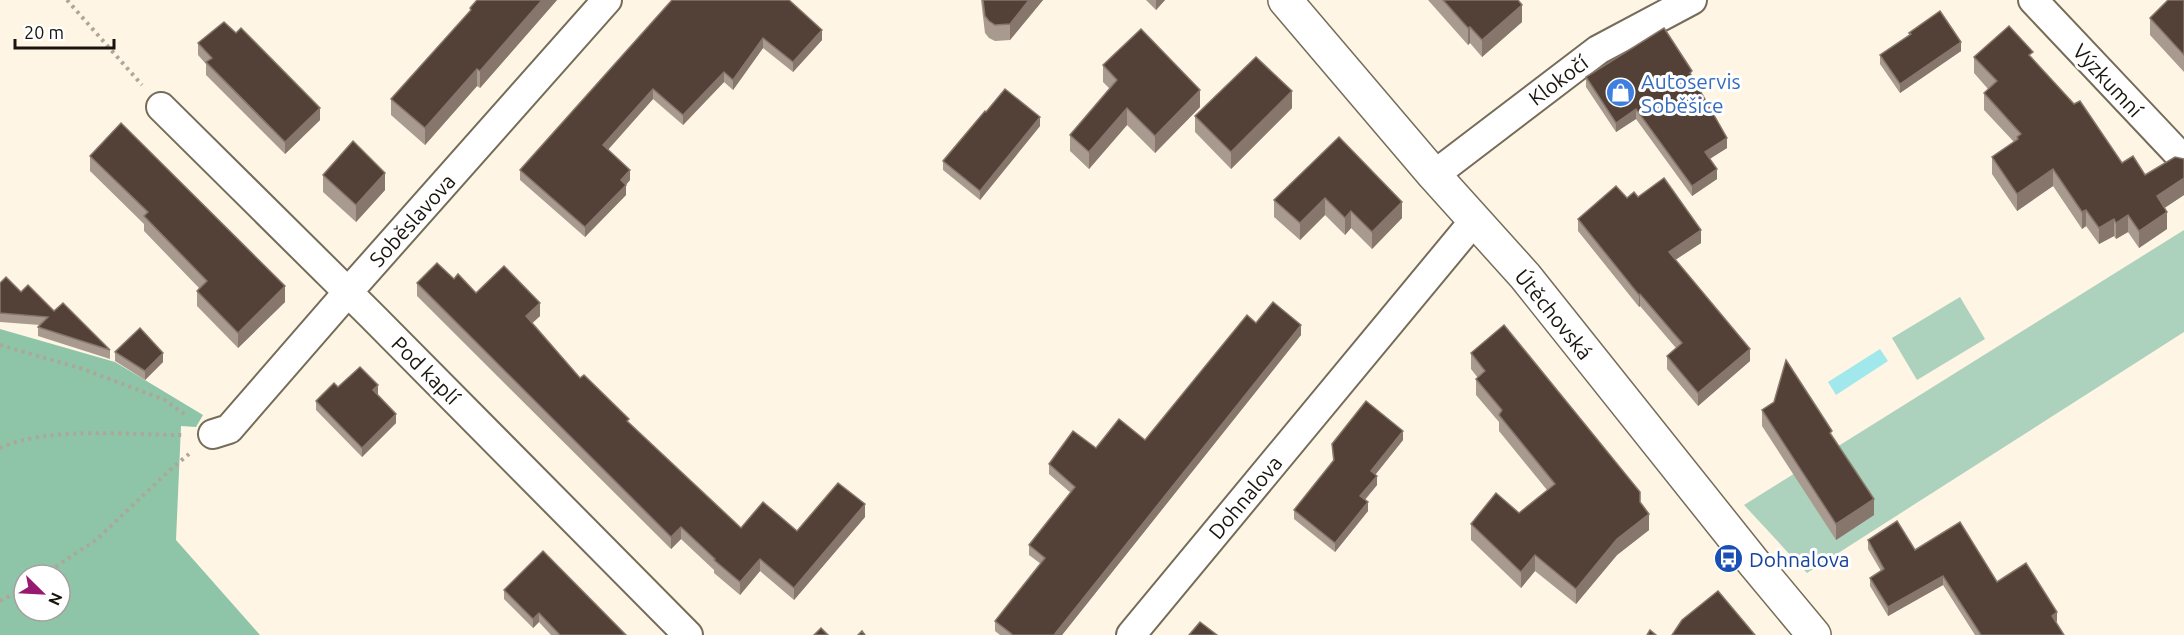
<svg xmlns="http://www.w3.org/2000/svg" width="2184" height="635" font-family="Ubuntu,sans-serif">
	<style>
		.green { fill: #acd1bd }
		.forest { fill: #8ec5a8; fill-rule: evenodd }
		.water { fill: #a1e8ed }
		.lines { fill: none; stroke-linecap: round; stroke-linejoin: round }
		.street-casing { stroke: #756c59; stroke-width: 32 }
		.secondary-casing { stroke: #756c59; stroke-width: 36 }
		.path { stroke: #aea699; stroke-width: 4; stroke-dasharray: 3 4.5; stroke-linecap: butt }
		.street { stroke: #fff; stroke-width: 28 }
		.secondary { stroke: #fff; stroke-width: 33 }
		.wall { fill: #a89a8e }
		.shaded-wall { fill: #86766b }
		.building { fill: #534037; stroke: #86766b; stroke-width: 1.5 }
		.labels { text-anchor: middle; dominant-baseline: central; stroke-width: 6; stroke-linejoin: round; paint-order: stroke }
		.street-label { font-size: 21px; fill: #19150e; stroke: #fff }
		.shop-label { font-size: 21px; fill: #366cbe; stroke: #fff; text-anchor: start }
		.transit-label { font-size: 21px; fill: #164399; stroke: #fff; text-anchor: start }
	</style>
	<rect width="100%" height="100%" fill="#fef5e4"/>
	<g class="green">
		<polygon points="2184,230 2184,332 1807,573 1744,505"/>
		<polygon points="1960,297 1985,339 1917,380 1892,338"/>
	</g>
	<path class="forest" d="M0,329L115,362L203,415L196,427L181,426L176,540L260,635H0ZM24,575H60V611H24Z"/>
	<polygon class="water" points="1880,349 1888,361 1836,395 1828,382"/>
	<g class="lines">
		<defs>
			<g id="street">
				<polyline points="2033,0 2184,160"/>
				<polyline points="161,107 372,316 688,635"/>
				<polyline points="1434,175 1598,50 1692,0"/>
				<polyline points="213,434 229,429 348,292 607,0"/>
				<polyline points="1131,635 1474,221"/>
			</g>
			<polyline id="secondary" points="1285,0 1434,175 1525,276 1754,563 1814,635"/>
		</defs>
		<use href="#street" class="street-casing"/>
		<use href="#secondary" class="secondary-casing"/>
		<g class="path">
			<polyline points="67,0 142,85"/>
			<polyline points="0,345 83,369 165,400 188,417"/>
			<path d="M0,448C47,426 130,435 182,435"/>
			<polyline points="43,575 96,540 171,469 189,454"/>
			<polyline points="0,601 24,588"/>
		</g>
		<use href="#street" class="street"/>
		<use href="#secondary" class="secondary"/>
	</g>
	<g class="wall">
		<polygon points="477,0 557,0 480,88 477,86 425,145 391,115 391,99 470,12 470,8"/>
		<polygon points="672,0 822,40 793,72 763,48 733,90 724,82 683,125 653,99 608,150 630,180 626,185 626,195 585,237 520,180 520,170"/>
		<polygon points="981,0 1043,0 1010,40 995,41 989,38 985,33"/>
		<polygon points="1146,0 1165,0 1156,10"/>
		<polygon points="1428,0 1518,0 1522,22 1482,57 1470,43 1468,45"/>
		<polygon points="2184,0 2184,72 2150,35 2150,18"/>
		<polygon points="236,33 320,120 285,154 206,75 206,64 198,55 198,43"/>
		<polygon points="1909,33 1961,51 1900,93 1880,64 1880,55 1909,36"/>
		<polygon points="1974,57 2033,59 2122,163 2184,195 2164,208 2167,229 2139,248 2128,232 2116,239 2114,236 2099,244 2086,226 2082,229 2053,186 2017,211 1992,174 1992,157 2014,142 1984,110 1984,93 1988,89 1974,73"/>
		<polygon points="1103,65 1200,107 1155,153 1127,125 1089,169 1070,151 1070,135 1110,89 1103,82"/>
		<polygon points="1586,77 1692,77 1727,148 1709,159 1717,179 1692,196 1636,119 1616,132 1586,87"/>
		<polygon points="1292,108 1231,169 1195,132 1195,116"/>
		<polygon points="986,112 1040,126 980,200 943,170 943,161"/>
		<polygon points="1339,137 1402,218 1372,249 1351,228 1345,235 1325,215 1300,240 1274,217 1274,200"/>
		<polygon points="90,156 285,302 238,348 197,306 197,291 199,288 144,231 144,224 90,171"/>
		<polygon points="323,175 385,190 356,222 323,192"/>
		<polygon points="1638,197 1701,243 1675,260 1750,361 1698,406 1667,369 1667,356 1676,348 1640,306 1639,307 1578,231 1578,219 1627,198"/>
		<polygon points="454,279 476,293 540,316 532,323 580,378 629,423 741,528 797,531 865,517 794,600 760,571 740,595 714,573 714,570 681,539 671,549 417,296 417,283"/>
		<polygon points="0,283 21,292 54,311 110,350 110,359 38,336 38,327 40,325 0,322"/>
		<polygon points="1256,323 1301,335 1062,635 1000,635 995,631 995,621 1041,564 1029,555 1029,545 1071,493 1049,474 1049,464 1096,448 1145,440"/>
		<polygon points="115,352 163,362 145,380 115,361"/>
		<polygon points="1471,353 1640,503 1649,530 1617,555 1576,604 1535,571 1521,588 1471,540 1471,524 1519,513 1547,490 1499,431 1499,422 1476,395 1476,379 1478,378 1471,369"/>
		<polygon points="338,387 378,394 377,395 396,423 362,457 316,410 316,401"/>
		<polygon points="1762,410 1832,436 1874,515 1836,540 1762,426"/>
		<polygon points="1403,440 1375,475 1377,485 1365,500 1368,511 1335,552 1294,519 1294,510 1333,461 1332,444"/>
		<polygon points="1868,540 1915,550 1997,582 2057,621 2056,622 2064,635 1975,635 1943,585 1888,616 1870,586 1870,578 1881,571 1868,549"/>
		<polygon points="504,590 626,635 551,635 539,622 533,628 504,599"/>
	</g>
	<g class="shaded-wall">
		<polygon points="542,0 557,0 480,88 480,71"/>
		<polygon points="1029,0 1043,0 1010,40 1010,24"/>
		<polygon points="1156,0 1165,0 1156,10"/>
		<polygon points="1522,5 1522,22 1482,57 1482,40"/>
		<polygon points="1470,27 1470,43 1468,45 1468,28"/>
		<polygon points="822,30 822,40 793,72 793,62"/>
		<polygon points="763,38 763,48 733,90 733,80"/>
		<polygon points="1961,42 1961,51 1900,93 1900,84"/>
		<polygon points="477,69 477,86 425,145 425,128"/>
		<polygon points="724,72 724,82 683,125 683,115"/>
		<polygon points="653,89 653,99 603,155 603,145"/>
		<polygon points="1200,90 1200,107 1155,153 1155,136"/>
		<polygon points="1292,91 1292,108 1231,169 1231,152"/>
		<polygon points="320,108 320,120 285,154 285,142"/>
		<polygon points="1127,108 1127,125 1089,169 1089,152"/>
		<polygon points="1636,109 1636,119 1616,132 1616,123"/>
		<polygon points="1040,117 1040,126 980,200 980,191"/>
		<polygon points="1727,138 1727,148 1705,162 1705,152"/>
		<polygon points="1717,169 1717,179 1692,196 1692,186"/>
		<polygon points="2053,169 2053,186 2017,211 2017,194"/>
		<polygon points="630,170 630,180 621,190 621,180"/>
		<polygon points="385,173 385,190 356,222 356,205"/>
		<polygon points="2184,178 2184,195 2157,213 2157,196"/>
		<polygon points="626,185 626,195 585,237 585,227"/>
		<polygon points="1325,198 1325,215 1300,240 1300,223"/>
		<polygon points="1402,202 1402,218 1372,249 1372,232"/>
		<polygon points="2086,210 2086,226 2082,229 2082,212"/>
		<polygon points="1351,211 1351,228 1345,235 1345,218"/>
		<polygon points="2167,212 2167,229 2139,248 2139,231"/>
		<polygon points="2128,215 2128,232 2116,239 2116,223"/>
		<polygon points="2114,219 2114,236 2099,244 2099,228"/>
		<polygon points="1701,230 1701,243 1669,264 1669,252"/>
		<polygon points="285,286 285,302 238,348 238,333"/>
		<polygon points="1640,294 1640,306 1639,307 1639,295"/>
		<polygon points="540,303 540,316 526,329 526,316"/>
		<polygon points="1301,325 1301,335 1062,635 1054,635"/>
		<polygon points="1750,349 1750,361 1698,406 1698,393"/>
		<polygon points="163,353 163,362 145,380 145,371"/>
		<polygon points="378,385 378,394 373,399 373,390"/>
		<polygon points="396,414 396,423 362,457 362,448"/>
		<polygon points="1403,431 1403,440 1371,480 1371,471"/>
		<polygon points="1377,476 1377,485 1360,505 1360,496"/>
		<polygon points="1874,499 1874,515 1836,540 1836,524"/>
		<polygon points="1368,502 1368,511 1335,552 1335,543"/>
		<polygon points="865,504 865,517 794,600 794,588"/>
		<polygon points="1649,514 1649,530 1617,555 1576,604 1576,589 1617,539"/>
		<polygon points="681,527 681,539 671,549 671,537"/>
		<polygon points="1535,555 1535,571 1521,588 1521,572"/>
		<polygon points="760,559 760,571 740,595 740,582"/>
		<polygon points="1943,576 1943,585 1888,616 1888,607"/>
		<polygon points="2057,612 2057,621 2052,624 2052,616"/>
		<polygon points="539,613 539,622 533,628 533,619"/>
	</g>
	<g class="building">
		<polygon points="477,0 542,0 480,71 477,69 425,128 391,99 471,10 470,8"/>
		<polygon points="672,0 789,0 822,30 793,62 763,38 733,80 724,72 683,115 653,89 603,145 630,170 621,180 626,185 585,227 520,170"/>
		<polygon points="983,0 1029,0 1010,24 995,25 989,21 985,16"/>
		<polygon points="1443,0 1518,0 1522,5 1482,40 1470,27 1468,28"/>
		<polygon points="2168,0 2184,0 2184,55 2150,18"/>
		<polygon points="1940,11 1961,42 1900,84 1880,55 1911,34 1909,33"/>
		<polygon points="224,22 236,33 241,28 320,108 285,142 206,62 212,58 198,43"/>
		<polygon points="2009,26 2033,52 2029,55 2074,104 2080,101 2122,163 2133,156 2145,175 2175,157 2184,159 2184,178 2157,196 2167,212 2139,231 2128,215 2116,223 2114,219 2099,228 2086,210 2082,212 2053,169 2017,194 1992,157 2018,139 2017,137 2021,134 1984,93 1997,81 1974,57"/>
		<polygon points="1664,28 1692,71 1690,73 1727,138 1705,152 1717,169 1692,186 1636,109 1616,123 1586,77"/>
		<polygon points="1141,29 1200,90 1155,136 1127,108 1089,152 1070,135 1117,80 1103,65"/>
		<polygon points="1256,57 1292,91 1231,152 1195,116"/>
		<polygon points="1005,89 1040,117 980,191 943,161 985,111 986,112"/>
		<polygon points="121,123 285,286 238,333 197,291 207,281 144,216 148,212 90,156"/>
		<polygon points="1339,137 1402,202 1372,232 1351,211 1345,218 1325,198 1300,223 1274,200"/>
		<polygon points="353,141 385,173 356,205 323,175"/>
		<polygon points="1664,178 1701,230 1669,252 1750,349 1698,393 1667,356 1682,343 1640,294 1639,295 1578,219 1616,186 1627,198 1634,192 1638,197"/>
		<polygon points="437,263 454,279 458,274 476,293 504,266 540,303 526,316 580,378 584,375 629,419 627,421 741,528 763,502 797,531 838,483 865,504 794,588 760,559 740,582 714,560 715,559 681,527 671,537 417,283"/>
		<polygon points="6,277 21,292 28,285 54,311 63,303 110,350 38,327 48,317 0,313 0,283"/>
		<polygon points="1273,302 1301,325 1054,635 1013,635 995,621 1045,558 1029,545 1075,487 1049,464 1073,431 1096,448 1119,419 1145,440 1247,315 1256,323"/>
		<polygon points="1504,325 1640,492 1640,502 1649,514 1617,539 1576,589 1535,555 1521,572 1471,524 1496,493 1519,513 1555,484 1499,415 1502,410 1476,379 1485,371 1471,353"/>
		<polygon points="140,328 163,353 145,371 115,352"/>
		<polygon points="1786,360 1832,431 1830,433 1874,499 1836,524 1762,410 1774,402"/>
		<polygon points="360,367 378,385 373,390 396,414 362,448 316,401 334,383 338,387"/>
		<polygon points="1366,401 1403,431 1371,471 1377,476 1360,496 1368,502 1335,543 1294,510 1334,460 1332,444"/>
		<polygon points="1897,521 1915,550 1960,522 1997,582 2026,563 2057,612 2052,616 2064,635 1981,635 1943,576 1888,607 1870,578 1884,569 1868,540"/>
		<polygon points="543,551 626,635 560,635 539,613 533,619 504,590"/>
		<polygon points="1718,591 1755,635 1672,635 1682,620"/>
		<polygon points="1200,622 1217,635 1189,635"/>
		<polygon points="821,628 828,635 814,635"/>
		<polygon points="1650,630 1656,635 1647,635"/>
		<polygon points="862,631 865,635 858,635"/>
	</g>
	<defs>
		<symbol id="shop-disc" viewBox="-11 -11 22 22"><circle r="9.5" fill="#3f7fe0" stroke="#fff"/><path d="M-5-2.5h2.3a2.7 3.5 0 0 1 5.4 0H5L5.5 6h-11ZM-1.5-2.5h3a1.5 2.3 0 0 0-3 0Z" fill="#fff"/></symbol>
		<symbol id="bus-disc" viewBox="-11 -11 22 22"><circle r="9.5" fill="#1a4fb4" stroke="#fff"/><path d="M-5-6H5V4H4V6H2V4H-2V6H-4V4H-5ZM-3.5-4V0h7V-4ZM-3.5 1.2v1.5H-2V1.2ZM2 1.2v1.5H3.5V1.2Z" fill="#fff"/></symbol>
	</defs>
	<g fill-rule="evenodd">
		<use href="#shop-disc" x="1604" y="76" width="33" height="33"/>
		<use href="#bus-disc" x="1712" y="542" width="33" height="33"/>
	</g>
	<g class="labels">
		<g class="street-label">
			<text transform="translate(1558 80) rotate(-37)">Klokočí</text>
			<text transform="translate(2108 80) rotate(47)">Výzkumní</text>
			<text transform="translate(412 220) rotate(-48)">Soběslavova</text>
			<text transform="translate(1554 314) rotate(51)">Útěchovská</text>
			<text transform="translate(426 370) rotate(45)">Pod kaplí</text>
			<text transform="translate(1245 497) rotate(-50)">Dohnalova</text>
		</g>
		<g class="shop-label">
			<text x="1641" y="81">Autoservis<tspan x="1641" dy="24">Soběšice</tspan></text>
		</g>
		<g class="transit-label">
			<text x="1749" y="559">Dohnalova</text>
		</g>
	</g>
	<g transform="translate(42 593) rotate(114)"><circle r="28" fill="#ffffff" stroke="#a3a19f" stroke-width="1.5"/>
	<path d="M0-4.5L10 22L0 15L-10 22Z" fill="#971a72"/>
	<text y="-9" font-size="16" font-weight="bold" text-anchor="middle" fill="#19150e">N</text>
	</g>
	<path d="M15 39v9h99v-9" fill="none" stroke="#19150e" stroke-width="3"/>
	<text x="24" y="39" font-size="18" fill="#19150e" stroke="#ffffff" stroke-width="4.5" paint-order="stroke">20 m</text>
</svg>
